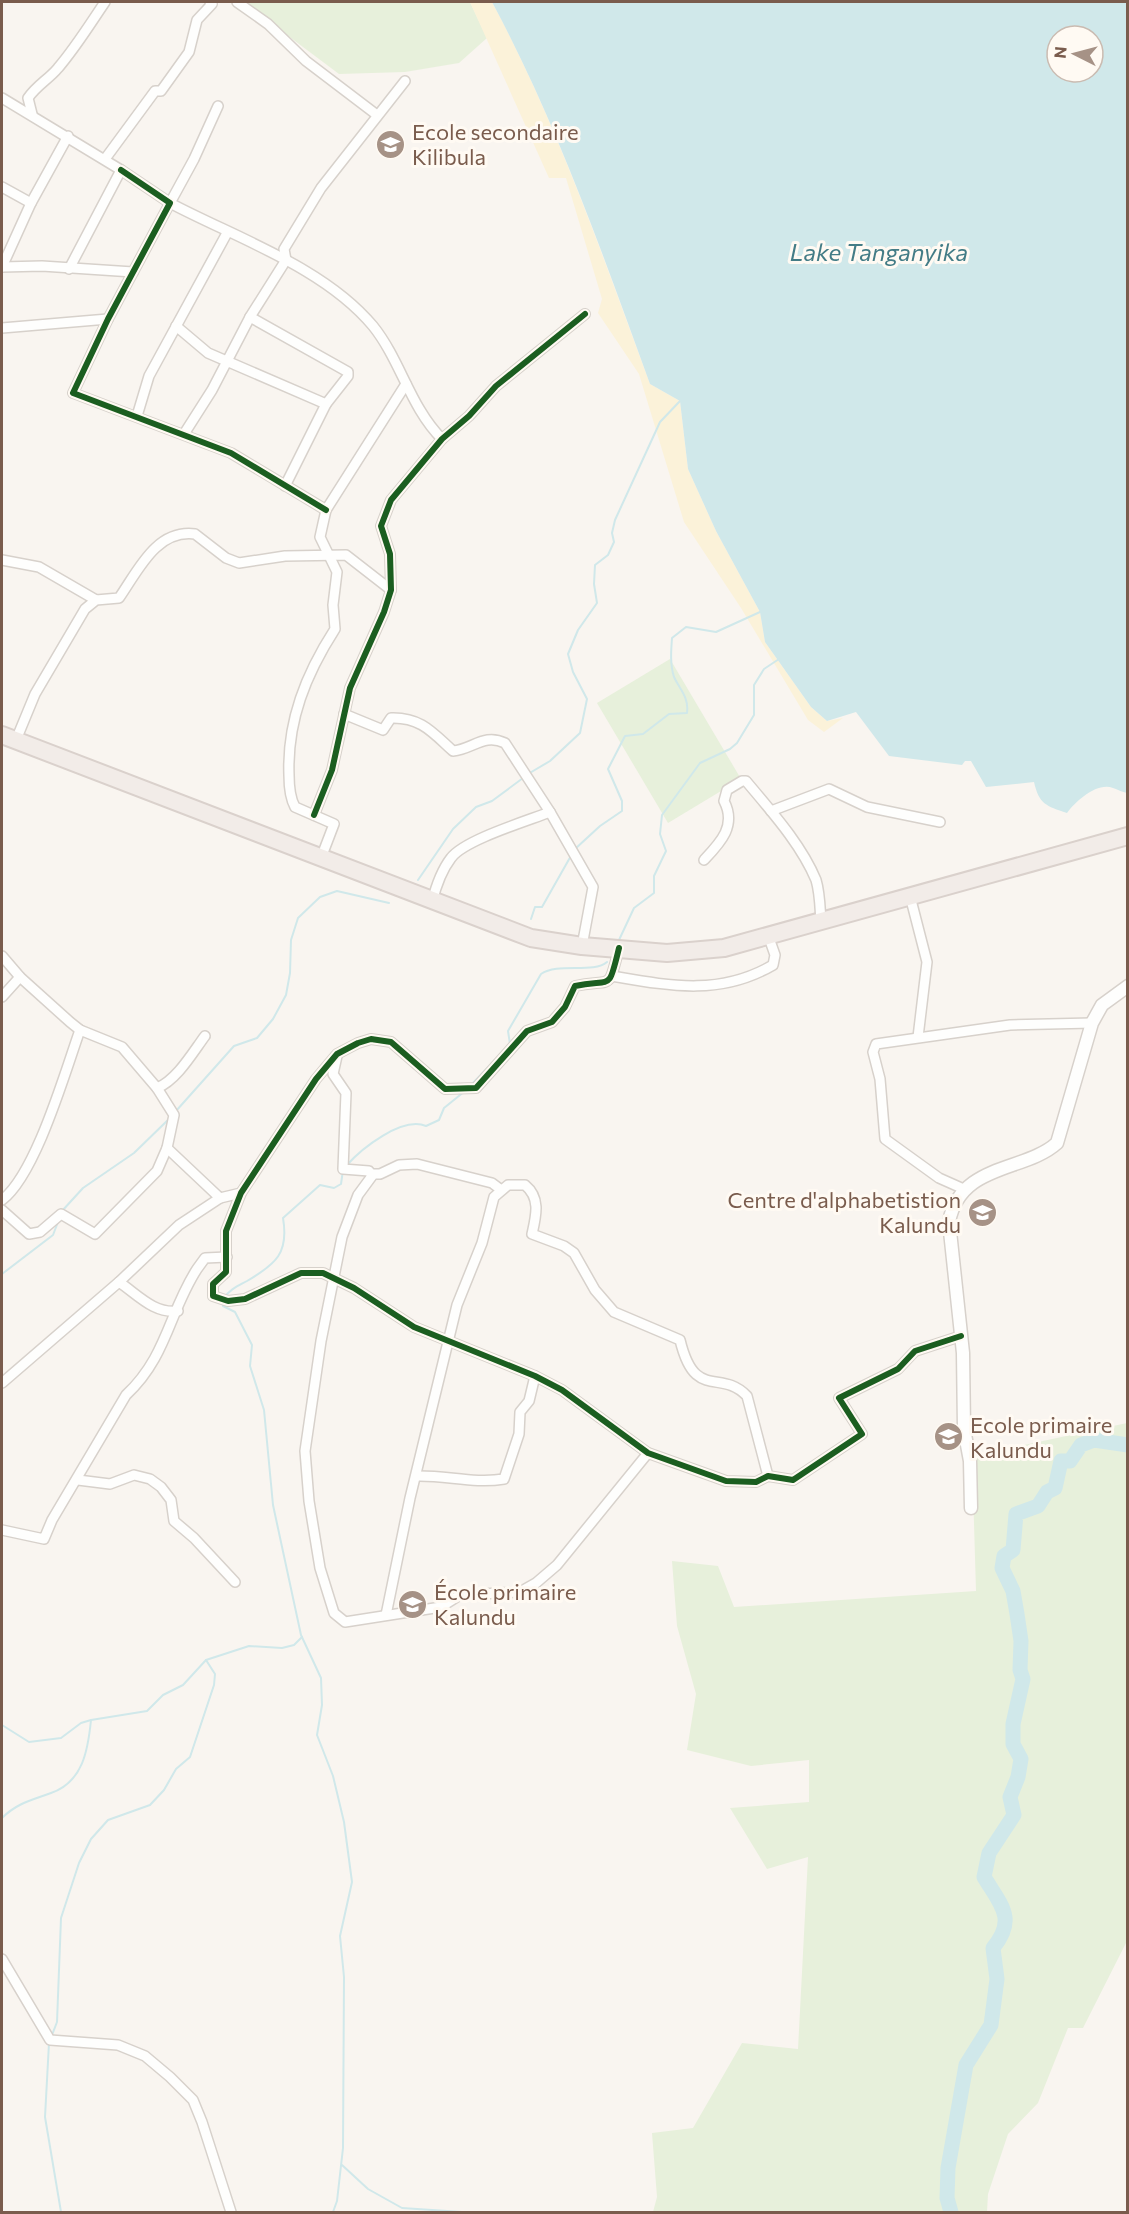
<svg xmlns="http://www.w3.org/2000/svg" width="1129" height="2214" font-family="Commissioner,sans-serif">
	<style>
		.green { fill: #e7f0db }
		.sand { fill: #fbf2d9 }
		.water { fill: #d0e8ea; fill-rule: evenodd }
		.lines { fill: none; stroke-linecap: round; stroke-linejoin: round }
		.stream { stroke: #d0e8ea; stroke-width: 2 }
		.river { stroke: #d0e8ea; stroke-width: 15 }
		.minor-casing { stroke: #d7d1cb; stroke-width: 12 }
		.tertiary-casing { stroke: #d7d1cb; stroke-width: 15 }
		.trunk-casing { stroke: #dad1cc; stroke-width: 20 }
		.minor { stroke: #fefefd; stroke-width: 9 }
		.tertiary { stroke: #fefefd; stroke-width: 12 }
		.trunk { stroke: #f2ece8; stroke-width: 16 }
		.cycleway-casing { stroke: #fffaf3; stroke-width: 10 }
		.cycleway { stroke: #1b5e20; stroke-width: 6 }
		.labels { text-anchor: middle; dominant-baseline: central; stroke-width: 6; stroke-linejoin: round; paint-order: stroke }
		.poi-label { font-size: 22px; fill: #7a5c4d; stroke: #fffaf3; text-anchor: start }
		.water-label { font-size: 24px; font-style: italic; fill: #437c86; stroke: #fffaf3 }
	</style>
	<rect width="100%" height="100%" fill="#f9f5f0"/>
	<g class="green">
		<polygon points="243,2 470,2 487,38 459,63 405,72 339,74"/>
		<polygon points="670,659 741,779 668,823 597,703"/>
		<polygon points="1127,1423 1127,1941 1083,2028 1068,2028 1038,2103 1008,2134 988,2194 987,2212 653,2212 657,2197 652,2133 693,2128 742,2043 798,2049 808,1857 767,1869 730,1808 809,1802 809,1760 751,1766 687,1750 696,1694 677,1626 672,1561 718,1566 734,1607 976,1591 972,1456"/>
	</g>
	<path class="sand" d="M470,2H492C557,123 602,255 650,384L680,401L688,469L716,531L760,612L765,642L811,707L827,721L843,718L824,732L808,720L741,608L684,522L639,374L598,313L602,299L566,178H549Z"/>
	<path class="water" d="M492,2H1127V793C1122,792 1119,790 1113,788C1097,782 1076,801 1067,813C1046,806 1039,804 1034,782L986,787L971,761H965L962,765L889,756L856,712L827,721L811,707L765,642L760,612L716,531L688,469L680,401L650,384C603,255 557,123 492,2ZM1057,36H1093V72H1057Z"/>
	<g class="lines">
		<g class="stream">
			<polyline points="528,774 550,761 580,733 587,699 573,672 568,654 578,630 597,603 594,584 595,565 608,555 614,542 612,533 615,520 660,422 680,401"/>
			<path d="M575,849L600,826L622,811V801L608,769L625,736L643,734L669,714L687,713C689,697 680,690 674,677C670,665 671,651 672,638L686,627L716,632L760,612"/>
			<polyline points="418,880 453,829 476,807 492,801 523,778"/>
			<polyline points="531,919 535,907 542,907 572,854"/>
			<polyline points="619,940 634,908 654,893 654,876 666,851 660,834 662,815 700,763 730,749 737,743 754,715 754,685 764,669 779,659"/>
			<path d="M510,1044L508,1031L541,974C558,962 593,974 607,962"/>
			<polyline points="471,1085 498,1057"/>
			<polyline points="176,1111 234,1046 257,1038 273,1019 286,995 290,973 291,940 298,918 320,897 337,891 389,903"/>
			<path d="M346,1166C361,1149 402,1116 426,1126L439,1120L444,1108L465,1091"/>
			<polyline points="62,1211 83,1188 134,1153 170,1118"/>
			<polyline points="2,1274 53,1235 58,1222"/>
			<path d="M224,1298C230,1289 238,1286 247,1281C276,1264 289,1253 283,1218L320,1185L334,1188L341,1184L343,1170"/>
			<polyline points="223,1303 223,1306 235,1312 252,1345 250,1366 264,1410 273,1505 301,1635 321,1678 322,1705 317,1735 333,1776 344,1822 352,1882 340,1936 344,1977 343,2148 337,2201 333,2212"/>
			<polyline points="2,1725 29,1742 61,1738 81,1723 91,1720 147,1711 163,1695 183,1685 206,1660 249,1646 282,1648 294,1645 302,1637"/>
			<path d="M2,1818C17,1803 32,1800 51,1793C83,1782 88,1750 91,1720"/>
			<polyline points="52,2035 57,2022 61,1918 79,1863 91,1839 108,1820 150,1805 164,1790 176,1769 190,1757 214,1685 215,1674 206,1660"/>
			<polyline points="49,2043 45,2117 61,2212"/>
			<polyline points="342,2165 368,2189 402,2208 462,2212"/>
		</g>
		<path class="river" d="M951,2212L947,2198L948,2168L966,2065L991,2025L997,1979L993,1948C1017,1919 1001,1905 984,1877L989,1853L1014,1815L1010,1797L1018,1777L1021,1759L1013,1744V1724L1023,1679L1020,1670L1021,1641L1017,1614L1013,1591L1002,1568L1004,1556L1013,1550L1016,1514L1038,1506L1047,1492L1055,1488L1061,1461H1070L1081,1445L1094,1440L1128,1445"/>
		<defs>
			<g id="minor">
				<polyline points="237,2 268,24 306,61 377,115"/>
				<polyline points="2,98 121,170 69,269"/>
				<path d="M218,106L194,159L170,203C236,238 324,267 373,326C401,361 410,407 442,439"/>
				<path d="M32,114L28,98C37,85 49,79 58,68C76,47 90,24 105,2"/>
				<polyline points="105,159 155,91 161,91 189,52 197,20 212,4 210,2"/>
				<polyline points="121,170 170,203 108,319 73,393 231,453 326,510"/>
				<polyline points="2,187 31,203"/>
				<polyline points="2,267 31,203 68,136"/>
				<polyline points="2,267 42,266 133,272"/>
				<polyline points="250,317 348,372 348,376 326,404"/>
				<polyline points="176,326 208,353 326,404 285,486"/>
				<polyline points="2,328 108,319"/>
				<polyline points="137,416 149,376 227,233"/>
				<polyline points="184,434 212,390 250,317 286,260 284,249 321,188 405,81"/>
				<polyline points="2,560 39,567 96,600"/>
				<path d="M344,714L383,730L391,718C421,717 433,733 453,751C473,749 484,733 505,743L550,812"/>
				<path d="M16,740L35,694L85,609L96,600L119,598C138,571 156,529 195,534L226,558L239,563L285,556L346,555L391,590"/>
				<polyline points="771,811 829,789 867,807 940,822"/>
				<polyline points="314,815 332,770 350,688 384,612 391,590 390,554 381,526 391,500 442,439 469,416 496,386 585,314"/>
				<path d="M321,858L334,824L295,807C290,798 289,785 289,775C287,721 306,674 335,629L333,605L337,572L320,537L326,510L406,384"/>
				<path d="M704,860C720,843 737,826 724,801L727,790L742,781H746C771,811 801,844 816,880C820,893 820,908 821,922"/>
				<polyline points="910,896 927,962 918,1037"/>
				<path d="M432,902C436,886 441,871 451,858C464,840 527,821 550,812L593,887L582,946"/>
				<path d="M619,948C608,993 613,978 575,986L565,1007L552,1022L527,1031L476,1088L445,1089L391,1042L371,1039L358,1043L337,1054L316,1079L241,1193L226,1231V1272L213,1284V1296L228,1301L245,1299L301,1273H323L354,1288L414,1327L535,1376L562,1390L648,1453L726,1481L756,1482L768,1476L793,1480L862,1434L839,1398L898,1369L915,1351L961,1336"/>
				<polyline points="2,956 20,977 70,1022 80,1030 122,1047 157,1088 174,1115 167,1148 220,1198 241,1193"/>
				<path d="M612,976C670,986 720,996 773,965L775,955L768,935"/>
				<polyline points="2,997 20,977"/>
				<polyline points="337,1056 333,1074 346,1093 343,1169 369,1171 372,1176 358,1195 342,1237 321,1341 305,1451 309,1501 320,1568 334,1613 345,1622 441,1607 460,1595 520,1592 536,1583 557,1565 648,1453"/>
				<path d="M157,1088C177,1080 193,1052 205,1036"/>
				<polyline points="371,1174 380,1174 399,1165 417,1164 492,1183 500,1189"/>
				<polyline points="966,1190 939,1178 885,1139 880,1079 873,1052 876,1044 1010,1025 1092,1023"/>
				<path d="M2,1200C36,1174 65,1072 80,1030"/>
				<polyline points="2,1210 29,1234 40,1232 61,1214 95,1234 157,1171 167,1148"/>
				<polyline points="119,1282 179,1225 220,1198"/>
				<path d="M2,1383L119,1282C138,1295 154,1314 178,1311"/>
				<path d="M416,1476C446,1475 474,1484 504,1479L519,1434L520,1412L529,1401L535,1376"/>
				<polyline points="78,1480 110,1484 134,1475 150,1479 161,1487 171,1500 174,1521 194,1538 235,1582"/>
				<path d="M2,1530L44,1539L52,1520L126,1395C167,1357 169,1312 197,1269L205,1258L227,1257"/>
				<path d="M386,1615L410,1498L457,1305L482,1243L494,1197L508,1185H525C541,1198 536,1216 532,1234L564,1246L574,1253L595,1290L614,1312L680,1340C695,1402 720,1368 747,1396L768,1476"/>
				<polyline points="2,1959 50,2040 118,2045 145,2056 170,2077 193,2100 202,2122 231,2212"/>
			</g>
			<path id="tertiary" d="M971,1508L970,1461L964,1429L963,1353L949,1222C960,1163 1025,1172 1057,1143L1092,1023L1102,1005L1128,986"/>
			<polyline id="trunk" points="2,735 531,938 582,946 667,953 724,948 1128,836"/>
		</defs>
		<use href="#minor" class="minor-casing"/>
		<use href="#tertiary" class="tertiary-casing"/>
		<use href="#trunk" class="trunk-casing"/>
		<use href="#minor" class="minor"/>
		<use href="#tertiary" class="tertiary"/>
		<use href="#trunk" class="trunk"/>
		<defs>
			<g id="cycleway">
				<polyline points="121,170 170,203 108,319 73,393 231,453 326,510"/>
				<polyline points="314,815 332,770 350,688 384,612 391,590 390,554 381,526 391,500 442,439 469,416 496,386 585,314"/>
				<path d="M619,948C608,993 613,978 575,986L565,1007L552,1022L527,1031L476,1088L445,1089L391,1042L371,1039L358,1043L337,1054L316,1079L241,1193L226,1231V1272L213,1284V1296L228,1301L245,1299L301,1273H323L354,1288L414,1327L535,1376L562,1390L648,1453L726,1481L756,1482L768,1476L793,1480L862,1434L839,1398L898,1369L915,1351L961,1336"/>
			</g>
		</defs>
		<use href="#cycleway" class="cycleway-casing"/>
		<use href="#cycleway" class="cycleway"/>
	</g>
	<defs>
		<symbol id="school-disc" viewBox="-11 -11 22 22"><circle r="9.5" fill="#a69286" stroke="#fffaf3"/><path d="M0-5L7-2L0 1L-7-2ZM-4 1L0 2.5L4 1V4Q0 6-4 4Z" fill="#fff"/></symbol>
	</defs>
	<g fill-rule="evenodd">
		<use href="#school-disc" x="374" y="128" width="33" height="33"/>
		<use href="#school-disc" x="966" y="1196" width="33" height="33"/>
		<use href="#school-disc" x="932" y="1420" width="33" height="33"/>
		<use href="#school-disc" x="396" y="1588" width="33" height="33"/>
	</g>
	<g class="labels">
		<g class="poi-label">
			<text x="412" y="131">Ecole secondaire<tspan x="412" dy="25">Kilibula</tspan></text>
			<text x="961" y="1199" text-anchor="end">Centre d'alphabetistion<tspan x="961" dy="25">Kalundu</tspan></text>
			<text x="970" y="1424">Ecole primaire<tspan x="970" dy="25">Kalundu</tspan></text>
			<text x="434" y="1591">École primaire<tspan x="434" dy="25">Kalundu</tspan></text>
		</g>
		<g class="water-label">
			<text x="879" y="251">Lake Tanganyika</text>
		</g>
	</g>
	<rect width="1129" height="2214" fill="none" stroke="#7a5c4d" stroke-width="6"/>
	<g transform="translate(1075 54) rotate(276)"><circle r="28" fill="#fffaf3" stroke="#cabbb1" stroke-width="1.5"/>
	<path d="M0-4.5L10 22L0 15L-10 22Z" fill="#a69286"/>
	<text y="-9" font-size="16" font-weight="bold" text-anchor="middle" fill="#7a5c4d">N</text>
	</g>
</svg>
